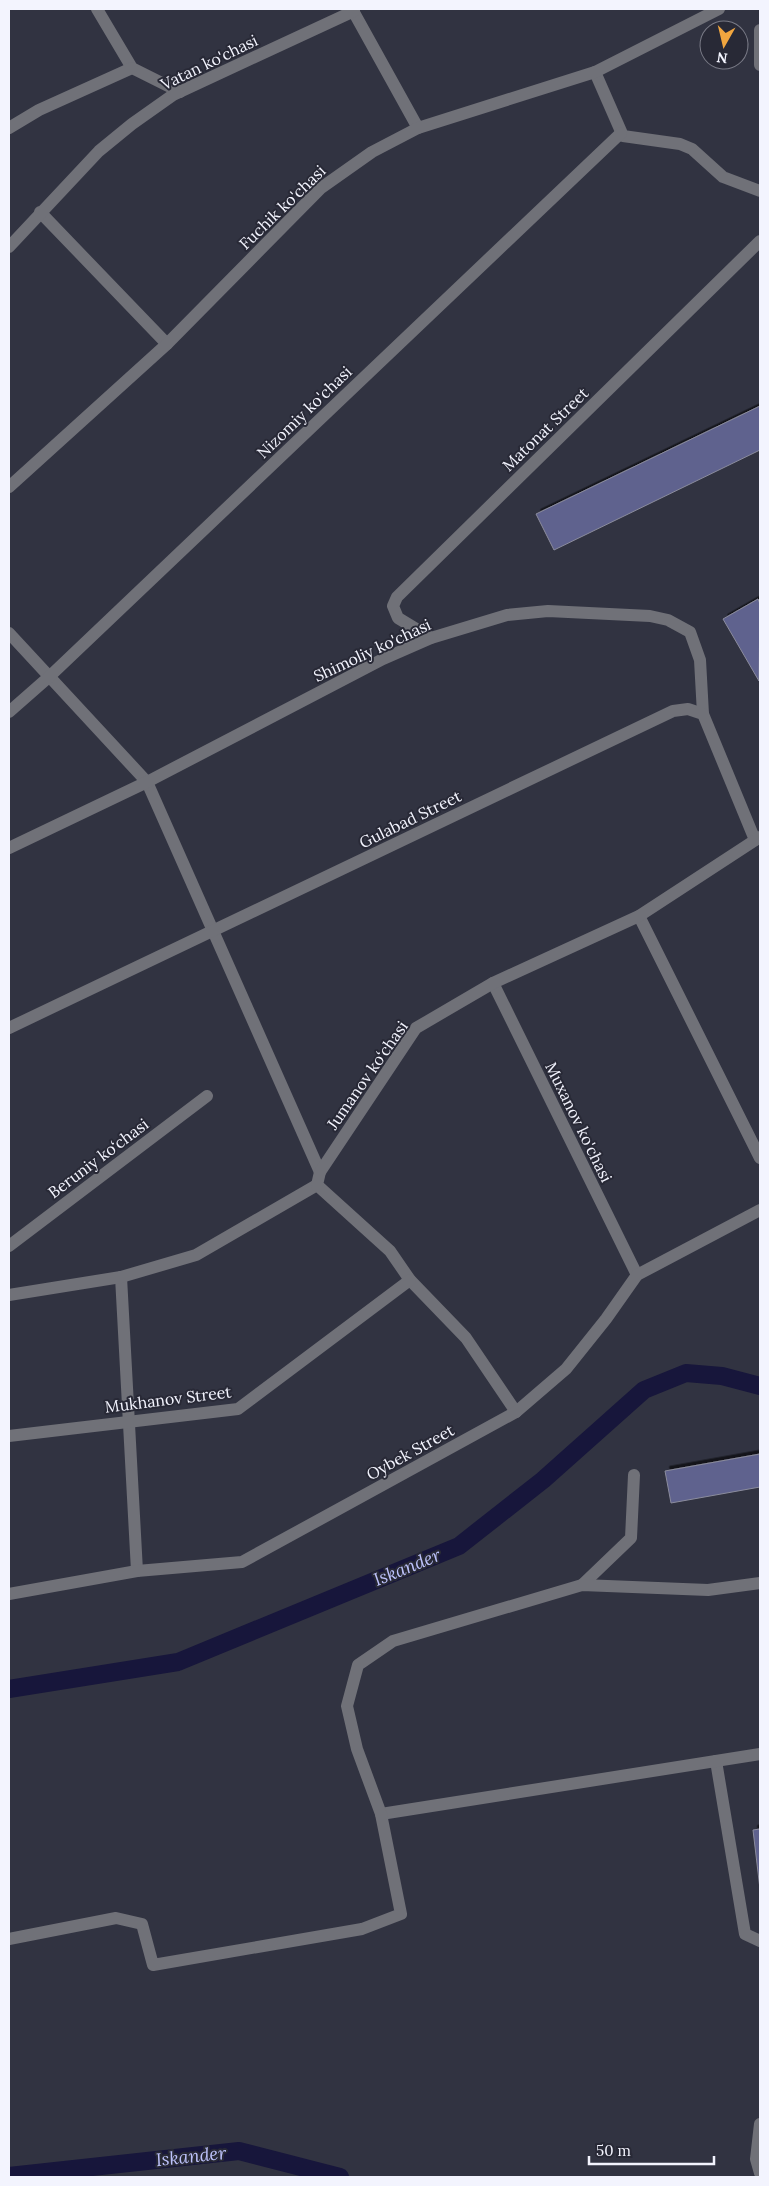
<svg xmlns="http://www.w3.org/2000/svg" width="769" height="2186" font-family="Lora,serif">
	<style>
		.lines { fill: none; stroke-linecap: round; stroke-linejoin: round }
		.canal { stroke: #17163b; stroke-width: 18 }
		.building { fill: #5f628e; stroke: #8b8c9d; filter: url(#shadow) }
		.minor { stroke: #707178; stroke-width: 12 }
		.labels { text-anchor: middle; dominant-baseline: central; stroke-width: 4; stroke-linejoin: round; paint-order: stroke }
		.street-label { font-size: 16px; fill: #f3f4fe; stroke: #282936 }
		.water-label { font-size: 18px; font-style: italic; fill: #bdc2fb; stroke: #282936 }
	</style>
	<defs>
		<filter id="shadow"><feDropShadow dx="4.5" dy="-4.5" stdDeviation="0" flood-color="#0009"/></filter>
	</defs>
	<rect width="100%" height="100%" fill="#313341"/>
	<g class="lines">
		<g class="canal">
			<polyline points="9,1689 178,1662 459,1546 543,1480 644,1390 686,1373 722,1376 760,1386"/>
			<polyline points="9,2176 239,2151 340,2177"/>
		</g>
	</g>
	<g class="building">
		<polygon points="760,406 760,450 554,550 536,514"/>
		<polygon points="758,599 760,604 759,681 723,619"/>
		<polygon points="760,1454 760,1487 671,1503 665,1471"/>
		<polygon points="760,1829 760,1889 753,1830"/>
	</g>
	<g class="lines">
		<g class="minor">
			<polyline points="97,9 132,68 180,92"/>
			<polyline points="352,9 418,128"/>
			<polyline points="760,30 760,65"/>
			<polyline points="595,72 623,136 680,144 692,149 723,177 760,191"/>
			<polyline points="9,128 39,110 132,68"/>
			<polyline points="40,212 167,344"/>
			<polyline points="9,247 99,151 132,124 173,95 354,11"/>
			<polyline points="9,487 167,344 321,188 372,152 418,128 595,72 719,9"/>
			<polyline points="9,633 147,782 320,1172"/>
			<polyline points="431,638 398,618 393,606 397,597 760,241"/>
			<polyline points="9,712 50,676 621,133"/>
			<polyline points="9,848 147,782 383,659 431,638 507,615 548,611 650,616 668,620 690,632 700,660 703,714"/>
			<polyline points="639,916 760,1158"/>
			<polyline points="493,983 637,1275"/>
			<polyline points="9,1028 673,711 688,709 703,714 755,840"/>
			<polyline points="9,1246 207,1096"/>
			<polyline points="121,1277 137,1571"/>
			<polyline points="9,1295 121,1277 196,1255 317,1185"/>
			<polyline points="516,1412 466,1338 410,1280 390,1251 317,1185 320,1172 416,1028 493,983 639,916 760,837"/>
			<polyline points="9,1436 238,1409 410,1280"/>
			<polyline points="582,1585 631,1538 634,1475"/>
			<polyline points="9,1594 137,1571 242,1562 516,1412 566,1369 606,1319 637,1275 760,1210"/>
			<polyline points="716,1761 745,1934 760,1941"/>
			<polyline points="381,1814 760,1754"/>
			<polyline points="9,1939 116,1918 142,1924 153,1965 362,1929 401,1914 381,1814 357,1749 347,1706 358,1665 393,1641 582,1585 708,1590 760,1583"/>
			<polyline points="760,2124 756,2159 760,2173"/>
		</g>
	</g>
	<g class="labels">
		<g class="street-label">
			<text transform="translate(209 62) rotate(-26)">Vatan ko'chasi</text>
			<text transform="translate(282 207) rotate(-44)">Fuchik ko'chasi</text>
			<text transform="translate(304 412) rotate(-44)">Nizomiy ko'chasi</text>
			<text transform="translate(545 429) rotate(-44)">Matonat Street</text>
			<text transform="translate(372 650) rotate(-25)">Shimoliy ko'chasi</text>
			<text transform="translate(410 819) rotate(-26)">Gulabad Street</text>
			<text transform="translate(367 1075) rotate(-55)">Jumanov ko‘chasi</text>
			<text transform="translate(579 1122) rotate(64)">Muxanov ko'chasi</text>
			<text transform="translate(98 1158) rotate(-37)">Beruniy ko‘chasi</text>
			<text transform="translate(168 1399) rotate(-7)">Mukhanov Street</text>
			<text transform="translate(410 1452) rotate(-29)">Oybek Street</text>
		</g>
		<g class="water-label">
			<text transform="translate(407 1567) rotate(-22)">Iskander</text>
			<text transform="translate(191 2156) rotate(-6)">Iskander</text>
		</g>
	</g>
	<rect width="769" height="2186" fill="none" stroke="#f3f4fe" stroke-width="20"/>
	<g transform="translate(724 45) rotate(188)"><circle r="24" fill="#282936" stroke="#797a86"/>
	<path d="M0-4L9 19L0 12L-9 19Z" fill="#f1a63f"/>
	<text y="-8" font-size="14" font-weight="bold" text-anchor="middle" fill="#f3f4fe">N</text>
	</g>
	<path d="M589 2156v8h125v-8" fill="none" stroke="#f3f4fe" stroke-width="2.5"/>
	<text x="596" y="2156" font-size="15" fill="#f3f4fe" stroke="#282936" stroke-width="4" paint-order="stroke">50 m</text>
</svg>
